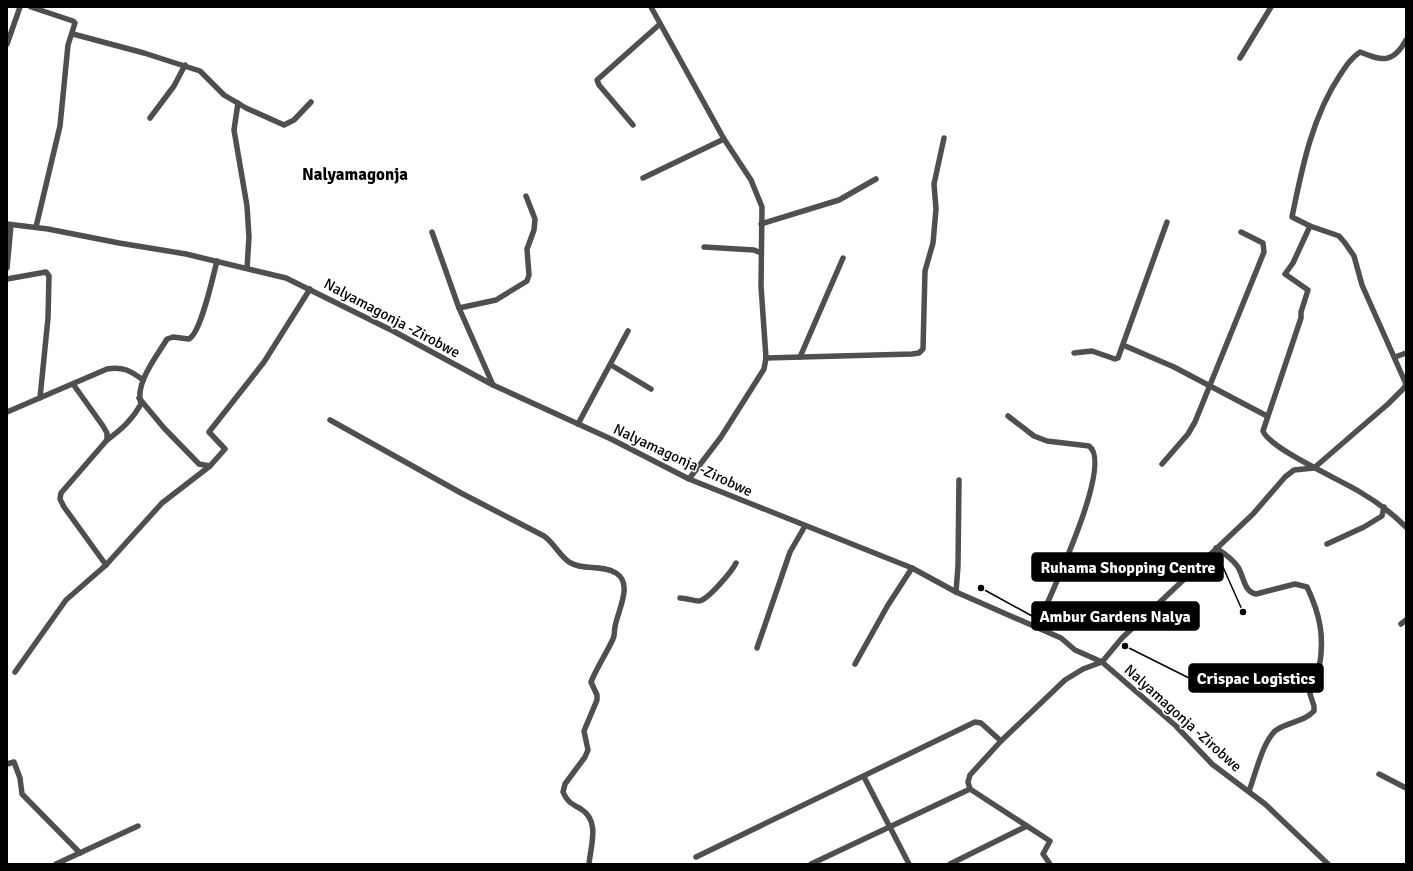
<svg xmlns="http://www.w3.org/2000/svg" width="1413" height="871" font-family="Signika,sans-serif">
	<style>
		.lines { fill: none; stroke-linecap: round; stroke-linejoin: round }
		.street { stroke: #4f4f4f; stroke-width: 5.5 }
		.labels { text-anchor: middle; dominant-baseline: central; stroke-width: 3; stroke-linejoin: round; paint-order: stroke }
		.street-label { font-size: 15px; fill: #000; stroke: #fff }
		.quarter-label { font-size: 17px; font-weight: bold; fill: #000; stroke: #fff }
		.leader { fill: none; stroke: #000; stroke-width: 1.5 }
		.callout-dot { fill: #000; stroke: #fff; stroke-width: 1.5 }
		.callout { fill: #000; stroke: #000; stroke-width: 1.5 }
		.callout-label { font-size: 16px; text-anchor: middle; font-weight: bold; fill: #fff }
	</style>
	<rect width="100%" height="100%" fill="#fff"/>
	<g class="lines">
		<g class="street">
			<polyline points="31,7 73,21 75,23 68,45 60,126 36,227"/>
			<polyline points="651,7 724,139 751,180 762,207 761,286 766,358 764,369 721,437 689,479"/>
			<polyline points="73,34 144,53 200,71 224,95 246,108 284,125 294,120 311,102"/>
			<polyline points="7,44 20,7"/>
			<polyline points="1240,58 1271,7"/>
			<polyline points="238,103 234,130 247,206 249,237 247,268"/>
			<polyline points="150,118 174,86 185,65"/>
			<polyline points="633,125 599,85 597,80 660,24"/>
			<polyline points="643,178 724,139"/>
			<polyline points="7,224 48,229 119,243 186,254 286,278 395,332 493,385 611,439 689,479 912,568 956,592 1061,638 1075,650 1102,662 1176,726 1212,764 1265,804 1328,864"/>
			<polyline points="761,224 839,200 876,179"/>
			<path d="M1310,226L1293,263L1285,274L1308,290L1301,312V318L1263,431C1270,449 1341,480 1360,492C1377,502 1392,513 1406,527"/>
			<polyline points="432,232 459,308 493,385"/>
			<polyline points="704,247 754,250 761,253"/>
			<polyline points="7,268 11,225"/>
			<polyline points="7,279 46,272 49,276 48,318 40,398"/>
			<polyline points="459,308 496,300 527,281 529,275 527,249 534,230 535,219 526,196"/>
			<polyline points="1123,345 1174,367 1267,416"/>
			<polyline points="1074,353 1092,351 1115,359 1118,358 1167,222"/>
			<polyline points="800,357 843,258"/>
			<polyline points="1395,357 1406,353"/>
			<polyline points="766,358 912,354 919,353 923,349 925,271 933,243 936,209 934,184 944,138"/>
			<polyline points="611,365 651,389"/>
			<polyline points="73,384 103,426 107,433 107,440 61,493 60,499 64,507 106,565"/>
			<polyline points="139,398 164,428 199,464 210,466 225,449 209,432 264,362 310,289"/>
			<path d="M7,412L107,369C123,366 131,371 143,380"/>
			<path d="M1008,416L1034,436L1047,441L1089,446C1115,464 1047,601 1037,627"/>
			<path d="M330,420L461,493L544,536C554,543 559,555 569,562C582,571 601,564 616,573C634,584 617,612 615,627C614,631 615,635 613,639C606,654 597,667 591,682L597,695V700L584,731L588,750L585,757L565,784L563,792C567,802 572,804 581,809C600,821 591,844 589,864"/>
			<polyline points="578,424 628,331"/>
			<path d="M107,440C122,429 132,420 141,404C134,384 157,356 167,339L173,337L189,339C201,333 213,276 217,261"/>
			<polyline points="1162,464 1188,434 1195,422 1264,252 1263,243 1241,232"/>
			<polyline points="1327,544 1364,527 1382,516 1384,507"/>
			<path d="M1216,548C1224,553 1233,560 1238,567C1244,577 1244,592 1256,594L1295,584L1307,587C1320,614 1325,638 1319,668C1317,677 1312,685 1310,694L1314,706V711C1305,721 1290,722 1278,729C1264,736 1255,776 1249,791"/>
			<polyline points="956,592 958,566 959,480"/>
			<path d="M680,598C687,598 693,601 699,601C708,600 732,571 736,563"/>
			<polyline points="1401,624 1406,620"/>
			<polyline points="757,648 790,552 805,526"/>
			<polyline points="855,664 888,605 912,568"/>
			<polyline points="15,672 66,600 106,565 162,503 210,466"/>
			<polyline points="7,764 14,762 20,778 22,794 80,853"/>
			<polyline points="1379,774 1406,788"/>
			<polyline points="864,777 909,864"/>
			<polyline points="696,857 975,722 981,723 1001,741"/>
			<polyline points="56,864 138,826"/>
			<polyline points="811,864 970,789"/>
			<polyline points="950,864 1027,826"/>
			<path d="M1050,864L1043,854L1050,841L970,789L968,782L970,775L1001,741L1065,680L1083,669L1102,662L1122,638L1253,514L1285,477L1294,470L1314,468L1388,404L1404,388L1406,384L1362,285L1354,256L1345,243L1339,236L1310,226L1292,217C1302,168 1312,117 1340,75C1346,66 1351,58 1360,52C1382,61 1393,64 1406,40"/>
		</g>
	</g>
	<g class="labels">
		<g class="street-label">
			<text transform="translate(392 318) rotate(28)">Nalyamagonja -Zirobwe</text>
			<text transform="translate(683 460) rotate(25)">Nalyamagonja -Zirobwe</text>
			<text transform="translate(1183 718) rotate(42)">Nalyamagonja -Zirobwe</text>
		</g>
		<g class="quarter-label">
			<text x="355" y="174">Nalyamagonja</text>
		</g>
	</g>
	<path class="leader" d="M1243 612L1223 567M981 588L1032 616M1125 646L1189 678"/>
	<g class="callout-dot">
		<circle cx="1243" cy="612" r="4"/>
		<circle cx="981" cy="588" r="4"/>
		<circle cx="1125" cy="646" r="4"/>
	</g>
	<g class="callout">
		<rect x="1032" y="553" width="191" height="28" rx="4"/>
		<rect x="1032" y="602" width="167" height="28" rx="4"/>
		<rect x="1189" y="664" width="134" height="28" rx="4"/>
	</g>
	<g class="callout-label">
		<text x="1128" y="573">Ruhama Shopping Centre</text>
		<text x="1115" y="622">Ambur Gardens Nalya</text>
		<text x="1256" y="684">Crispac Logistics</text>
	</g>
	<rect width="1413" height="871" fill="none" stroke="#000000" stroke-width="16"/>
</svg>
